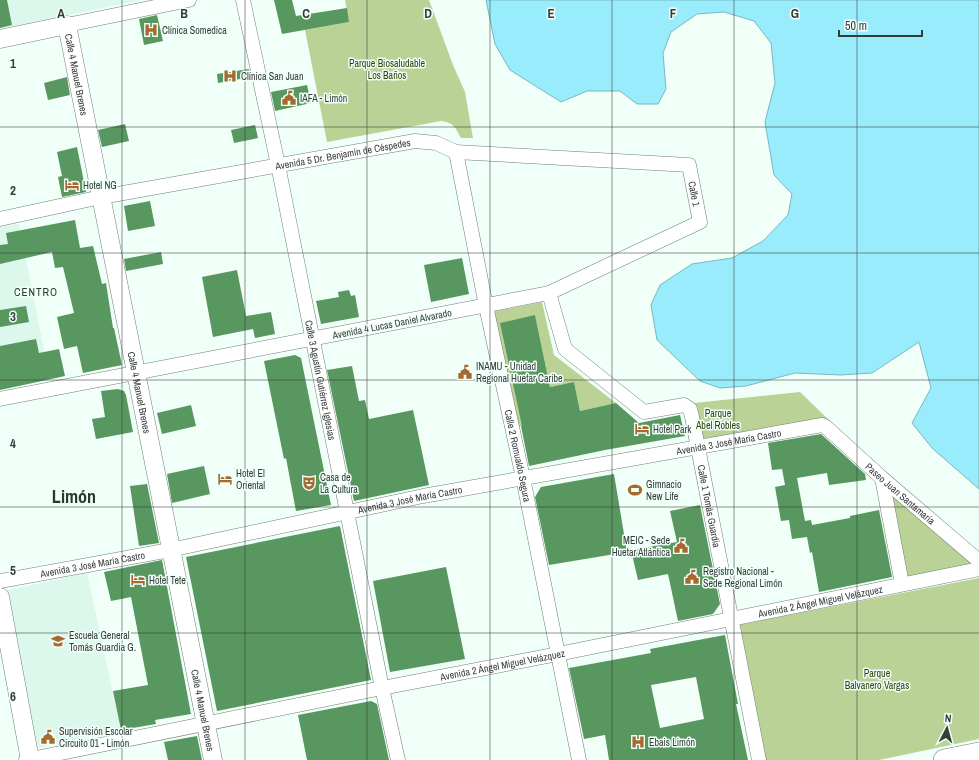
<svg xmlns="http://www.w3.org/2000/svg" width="979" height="760" font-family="'Archivo Narrow',sans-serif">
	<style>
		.built { fill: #dcf7ec }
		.green { fill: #bad296 }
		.water { fill: #99ecfb; stroke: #7bb7c1 }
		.building { fill: #599760; fill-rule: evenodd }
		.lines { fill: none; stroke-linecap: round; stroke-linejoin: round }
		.minor-casing { stroke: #6f7f79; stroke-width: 15 }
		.major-casing { stroke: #6f7f79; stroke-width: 19 }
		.highway-casing { stroke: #6f7f79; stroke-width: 22 }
		.minor { stroke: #fff; stroke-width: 14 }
		.major { stroke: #fff; stroke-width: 18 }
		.highway { stroke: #fff; stroke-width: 21 }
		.grid { fill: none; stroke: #353c39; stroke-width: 1; stroke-opacity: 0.55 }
		.labels { text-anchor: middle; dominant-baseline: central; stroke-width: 3; stroke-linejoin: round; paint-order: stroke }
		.poi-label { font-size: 10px; fill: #353c39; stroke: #f0fff8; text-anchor: start }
		.park-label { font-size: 10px; fill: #31420b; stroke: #f0fff8 }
		.street-label { font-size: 10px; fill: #353c39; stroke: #f0fff8 }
		.neighbourhood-label { font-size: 11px; letter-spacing: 1px; fill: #2b3933; stroke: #f0fff8 }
		.town-label { font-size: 18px; font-weight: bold; fill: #2b3933; stroke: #f0fff8 }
		.grid-label { font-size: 13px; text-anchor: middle; font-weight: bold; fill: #353c39; stroke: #f0fff8; stroke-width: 3; stroke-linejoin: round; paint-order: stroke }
	</style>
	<rect width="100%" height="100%" fill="#f0fff8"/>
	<g class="built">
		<polygon points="0,0 142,0 0,29"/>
		<polygon points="19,224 50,380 0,390 0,227"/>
		<polygon points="87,573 121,730 37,748 4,591"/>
	</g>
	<g class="green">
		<path d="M345,0H429L453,65L465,92L473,138H461C455,127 454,123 441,121L327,142L305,30L349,22Z"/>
		<polygon points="542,302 554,355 616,403 580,411 574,382 550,387 535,316 501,323 544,422 517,427 491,312"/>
		<polygon points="800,392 830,421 703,439 694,403"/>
		<polygon points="892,496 979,564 907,579"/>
		<polygon points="979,578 979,739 879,760 765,760 738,625"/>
	</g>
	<polygon class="water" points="486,0 979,0 979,489 932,448 912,423 931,388 919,342 872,373 841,375 795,373 746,386 720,388 700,381 657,340 651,305 660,285 692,264 732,258 763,241 788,215 792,194 774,175 765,122 775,83 771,43 754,21 724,12 697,14 671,32 663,53 666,89 658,104 637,104 620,91 587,91 561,102 510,70 495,44"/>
	<g class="building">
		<polygon points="0,0 7,0 12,25 0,28"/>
		<polygon points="274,0 292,0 296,16 347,8 349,22 282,34"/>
		<polygon points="157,15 163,41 144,45 139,19"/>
		<polygon points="249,69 251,77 218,83 217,74"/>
		<polygon points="67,77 70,95 48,100 44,83"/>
		<polygon points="307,85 311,103 275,111 271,92"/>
		<polygon points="125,124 129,141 102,147 98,130"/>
		<polygon points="255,125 258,138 234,143 231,130"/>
		<polygon points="77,147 86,192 62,197 58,177 62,176 57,152"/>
		<polygon points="150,201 155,226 128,231 124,206"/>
		<polygon points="75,220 80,248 93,246 102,284 106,283 113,328 114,328 122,365 83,373 77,346 64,349 57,317 74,313 63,267 55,268 52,252 0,264 0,245 8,244 6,233"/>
		<polygon points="161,252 163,264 126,271 124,259"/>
		<polygon points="462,258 469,294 431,302 424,265"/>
		<polygon points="237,270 246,316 271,312 275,334 255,338 253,329 213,337 202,277"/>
		<polygon points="349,290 351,296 355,295 359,317 321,324 316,301 339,297 338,292"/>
		<polygon points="26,306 29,322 0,327 0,310"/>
		<polygon points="535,315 550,387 574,382 580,411 616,403 639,423 680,415 685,436 605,450 529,466 521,426 522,426 500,323"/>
		<polygon points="36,339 39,353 59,349 65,376 0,390 0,346"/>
		<polygon points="295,355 301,358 331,505 296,511 286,458 284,459 264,361"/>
		<polygon points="352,366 359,401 365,400 369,419 413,410 429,485 354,501 327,370"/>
		<polygon points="118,389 124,391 126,395 133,432 96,439 92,419 105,417 101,391"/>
		<polygon points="191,405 196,426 162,434 157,413"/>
		<polygon points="821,434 865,474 866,480 829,485 827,473 797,478 805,521 811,520 812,525 850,518 850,516 879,510 892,577 819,592 812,552 810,553 807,537 792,539 789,520 781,521 775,487 785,485 782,469 772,470 768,443"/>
		<polygon points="204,466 210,494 172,503 167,474"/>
		<polygon points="614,474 627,552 549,565 535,497 541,487"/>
		<polygon points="147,484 159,543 139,546 130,486"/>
		<polygon points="700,505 720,604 713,614 678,621 668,574 638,580 631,550 677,542 670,511"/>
		<polygon points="340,526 371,680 217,711 186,557"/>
		<polygon points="162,560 191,714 155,720 156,724 121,730 113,691 148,685 131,597 111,601 104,572"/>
		<polygon points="446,567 465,659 390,672 373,581"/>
		<path d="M725,635L738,704H736L748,760H609L605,735L584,739L569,668L651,653L650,649ZM696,677L704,719L660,728L651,685Z"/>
		<polygon points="371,701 377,704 389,760 307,760 298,715"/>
		<polygon points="197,736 202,760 168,760 164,742"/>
	</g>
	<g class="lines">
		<defs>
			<g id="minor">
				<path id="s1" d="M243,0L278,165L382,688L398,760"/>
				<polyline points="67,25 189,0"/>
				<path id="s2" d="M456,152L486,306L523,478L579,760"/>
				<path id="s3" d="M0,219L101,197L415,141L436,143L456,152L689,165L700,222L549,293L0,399"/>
				<path id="s4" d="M549,293L565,349L644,412L684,405L690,409L692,417L759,760"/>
				<polyline points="882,478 902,584"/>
				<path id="s5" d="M0,581L170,550L423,496L822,425L826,427L882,478L979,561"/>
				<path id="s6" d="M26,760L382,688L558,654L979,569"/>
			</g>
			<g id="major">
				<path id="s7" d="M0,39L67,25C115,270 164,515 213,760"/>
				<polyline points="0,597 30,760"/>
			</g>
			<polyline id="highway" points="944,760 979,753"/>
		</defs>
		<use href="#minor" class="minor-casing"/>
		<use href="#major" class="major-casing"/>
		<use href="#highway" class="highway-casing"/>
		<use href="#minor" class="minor"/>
		<use href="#major" class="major"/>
		<use href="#highway" class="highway"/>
	</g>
	<path class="grid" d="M122,0V760M245,0V760M367,0V760M490,0V760M612,0V760M734,0V760M857,0V760M0,127H979M0,253H979M0,380H979M0,507H979M0,633H979"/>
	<defs>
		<symbol id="hospital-bare" viewBox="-9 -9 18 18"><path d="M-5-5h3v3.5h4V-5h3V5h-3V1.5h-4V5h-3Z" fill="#a7692e" stroke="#f0fff8" stroke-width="2.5" paint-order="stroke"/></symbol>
		<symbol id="civic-bare" viewBox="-9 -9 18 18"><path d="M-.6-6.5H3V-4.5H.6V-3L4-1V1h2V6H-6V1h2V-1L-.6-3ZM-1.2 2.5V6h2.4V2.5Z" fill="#a7692e" stroke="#f0fff8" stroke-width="2.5" paint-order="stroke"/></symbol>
		<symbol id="hotel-bare" viewBox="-9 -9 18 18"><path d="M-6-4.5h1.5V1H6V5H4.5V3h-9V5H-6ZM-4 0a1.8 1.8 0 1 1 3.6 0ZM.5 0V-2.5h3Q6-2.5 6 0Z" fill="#a7692e" stroke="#f0fff8" stroke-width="2.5" paint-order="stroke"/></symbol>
		<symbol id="theatre-bare" viewBox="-9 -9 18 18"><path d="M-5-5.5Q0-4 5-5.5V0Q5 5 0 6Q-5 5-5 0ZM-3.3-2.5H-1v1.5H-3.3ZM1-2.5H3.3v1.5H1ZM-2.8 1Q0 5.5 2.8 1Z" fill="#a7692e" stroke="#f0fff8" stroke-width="2.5" paint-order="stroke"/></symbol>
		<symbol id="stadium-bare" viewBox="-9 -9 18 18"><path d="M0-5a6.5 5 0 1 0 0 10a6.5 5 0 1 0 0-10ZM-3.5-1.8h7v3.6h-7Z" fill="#a7692e" stroke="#f0fff8" stroke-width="2.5" paint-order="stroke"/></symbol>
		<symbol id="school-bare" viewBox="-9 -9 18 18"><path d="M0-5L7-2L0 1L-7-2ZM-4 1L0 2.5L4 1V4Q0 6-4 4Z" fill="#a7692e" stroke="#f0fff8" stroke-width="2.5" paint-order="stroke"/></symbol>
	</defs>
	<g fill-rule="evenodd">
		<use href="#hospital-bare" x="141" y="20" width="20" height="20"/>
		<use href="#hospital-bare" x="220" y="66" width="20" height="20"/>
		<use href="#civic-bare" x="279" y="88" width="20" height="20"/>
		<use href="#hotel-bare" x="62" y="175" width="20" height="20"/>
		<use href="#civic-bare" x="455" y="362" width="20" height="20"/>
		<use href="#hotel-bare" x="632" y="419" width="20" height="20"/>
		<use href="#hotel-bare" x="215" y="469" width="20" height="20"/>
		<use href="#theatre-bare" x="299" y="473" width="20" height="20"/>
		<use href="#stadium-bare" x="625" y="480" width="20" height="20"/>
		<use href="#civic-bare" x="671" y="536" width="20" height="20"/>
		<use href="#civic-bare" x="682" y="567" width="20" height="20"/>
		<use href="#hotel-bare" x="128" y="570" width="20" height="20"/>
		<use href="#school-bare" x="48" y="631" width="20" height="20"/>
		<use href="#civic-bare" x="38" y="727" width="20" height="20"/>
		<use href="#hospital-bare" x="628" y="732" width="20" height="20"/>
	</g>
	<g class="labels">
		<g class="poi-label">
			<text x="162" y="30">Clínica Somedica</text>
			<text x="241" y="76">Clínica San Juan</text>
			<text x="300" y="98">IAFA - Limón</text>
			<text x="83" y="185">Hotel NG</text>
			<text x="476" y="366">INAMU - Unidad<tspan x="476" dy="12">Regional Huetar Caribe</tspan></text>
			<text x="653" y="429">Hotel Park</text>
			<text x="236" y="473">Hotel El<tspan x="236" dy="12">Oriental</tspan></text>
			<text x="320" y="477">Casa de<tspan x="320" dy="12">La Cultura</tspan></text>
			<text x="646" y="484">Gimnacio<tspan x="646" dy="12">New Life</tspan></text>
			<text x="670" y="540" text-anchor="end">MEIC - Sede<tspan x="670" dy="12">Huetar Atlántica</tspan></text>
			<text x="703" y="571">Registro Nacional -<tspan x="703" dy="12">Sede Regional Limón</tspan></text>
			<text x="149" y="580">Hotel Tete</text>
			<text x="69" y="635">Escuela General<tspan x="69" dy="12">Tomás Guardia G.</tspan></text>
			<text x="59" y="731">Supervisión Escolar<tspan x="59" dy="12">Circuito 01 - Limón</tspan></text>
			<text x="649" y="742">Ebais Limón</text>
		</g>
		<g class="park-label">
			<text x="387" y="63">Parque Biosaludable<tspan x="387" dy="12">Los Baños</tspan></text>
			<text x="718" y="413">Parque<tspan x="718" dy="12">Abel Robles</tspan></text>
			<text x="877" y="673">Parque<tspan x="877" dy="12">Balvanero Vargas</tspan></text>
		</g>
		<g class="street-label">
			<text stroke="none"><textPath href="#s7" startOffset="119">Calle 4 Manuel Brenes</textPath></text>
			<text stroke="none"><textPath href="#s3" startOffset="349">Avenida 5 Dr. Benjamín de Céspedes</textPath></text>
			<text stroke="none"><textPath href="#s3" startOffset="728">Calle 1</textPath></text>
			<text transform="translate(392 324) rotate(-11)">Avenida 4 Lucas Daniel Alvarado</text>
			<text stroke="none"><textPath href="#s1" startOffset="388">Calle 3 Agustín Gutiérrez Iglesias</textPath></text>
			<text stroke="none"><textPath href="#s7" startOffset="443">Calle 4 Manuel Brenes</textPath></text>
			<text stroke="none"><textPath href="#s5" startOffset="742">Avenida 3 José María Castro</textPath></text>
			<text stroke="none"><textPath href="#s2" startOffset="310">Calle 2 Romualdo Segura</textPath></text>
			<text stroke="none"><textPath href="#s5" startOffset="941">Paseo Juan Santamaría</textPath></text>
			<text stroke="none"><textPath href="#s5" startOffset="418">Avenida 3 José María Castro</textPath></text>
			<text stroke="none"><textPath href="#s4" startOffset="306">Calle 1 Tomás Guardia</textPath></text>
			<text stroke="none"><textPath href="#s5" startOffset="94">Avenida 3 José María Castro</textPath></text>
			<text stroke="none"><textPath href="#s6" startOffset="810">Avenida 2 Ángel Miguel Velázquez</textPath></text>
			<text stroke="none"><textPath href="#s6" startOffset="486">Avenida 2 Ángel Miguel Velázquez</textPath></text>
			<text stroke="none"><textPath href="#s7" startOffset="767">Calle 4 Manuel Brenes</textPath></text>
		</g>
		<g class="neighbourhood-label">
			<text x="36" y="292">CENTRO</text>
		</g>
		<g class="town-label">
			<text x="74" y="496">Limón</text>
		</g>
	</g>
	<g class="grid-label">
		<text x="61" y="18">A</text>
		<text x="184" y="18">B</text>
		<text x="306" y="18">C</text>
		<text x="428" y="18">D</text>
		<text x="551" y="18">E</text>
		<text x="673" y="18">F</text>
		<text x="795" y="18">G</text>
		<text x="13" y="68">1</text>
		<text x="13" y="195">2</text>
		<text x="13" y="321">3</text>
		<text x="13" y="448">4</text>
		<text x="13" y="575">5</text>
		<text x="13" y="701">6</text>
	</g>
	<g transform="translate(947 728) rotate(6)" stroke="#f0fff8" stroke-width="3" paint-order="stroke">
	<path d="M0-3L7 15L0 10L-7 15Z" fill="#353c39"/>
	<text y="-6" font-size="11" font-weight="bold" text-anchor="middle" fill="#353c39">N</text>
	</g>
	<path d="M839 30v6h83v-6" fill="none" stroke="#353c39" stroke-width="2"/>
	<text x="845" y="30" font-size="12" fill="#353c39" stroke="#f0fff8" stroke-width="3" paint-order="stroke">50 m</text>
</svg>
